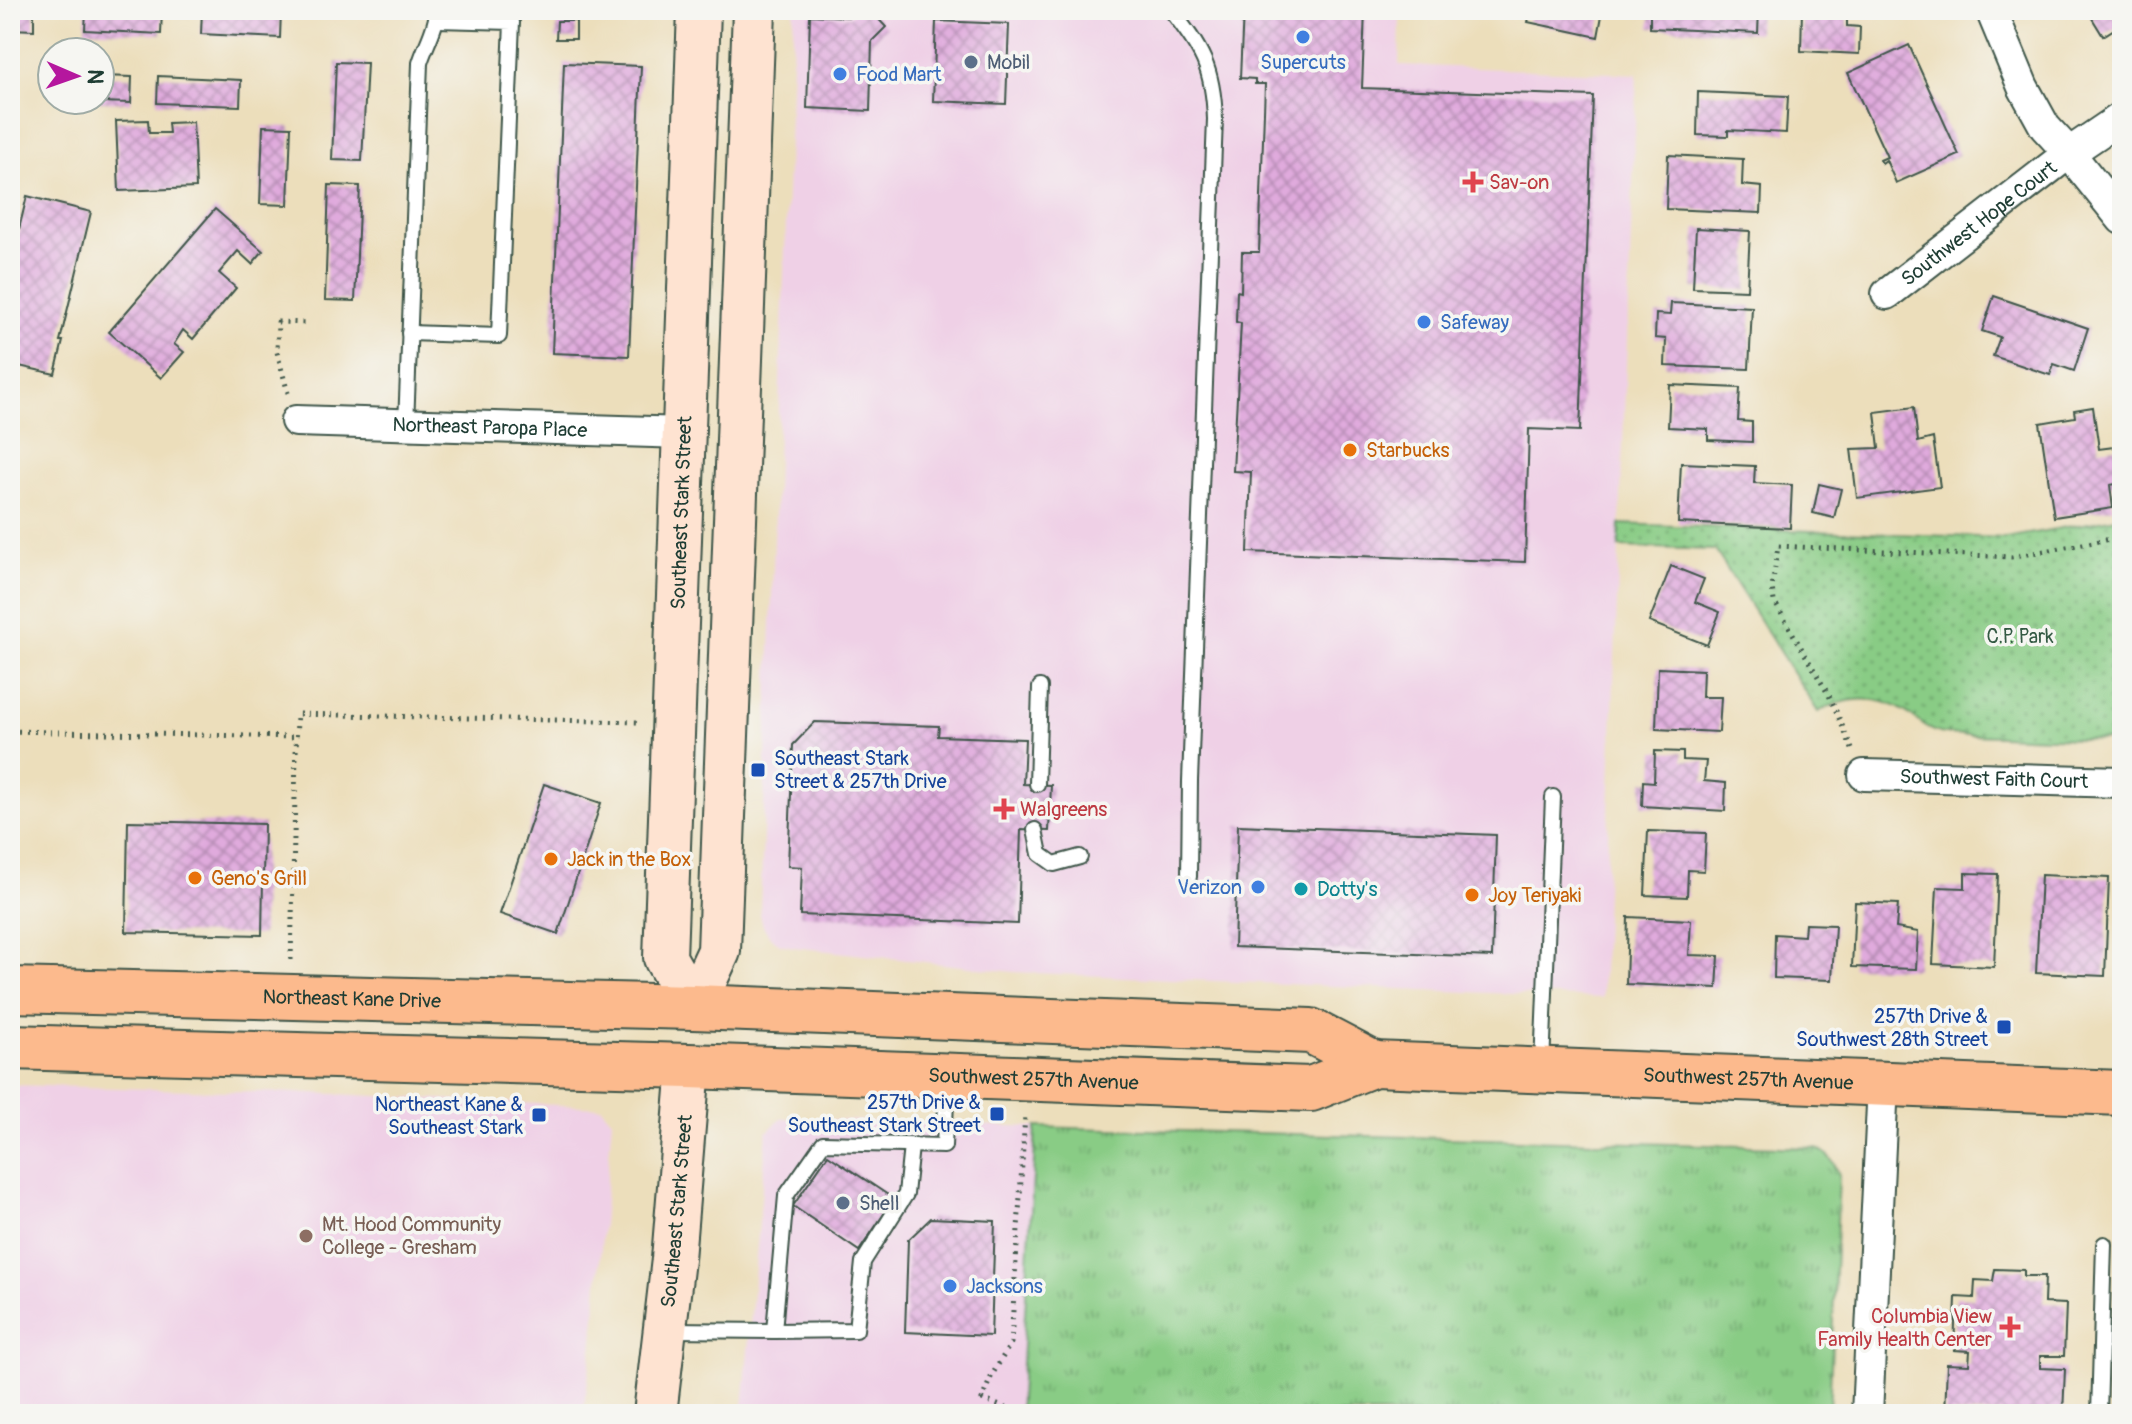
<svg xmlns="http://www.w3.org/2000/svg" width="2132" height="1424" font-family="Pangolin,sans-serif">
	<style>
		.built { fill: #efd0e6 }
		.grass { fill: url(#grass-tufts); stroke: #54845c; stroke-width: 2 }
		.park { fill: url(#park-dots); stroke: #54845c; stroke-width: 2 }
		.building { fill: url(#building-cross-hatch) }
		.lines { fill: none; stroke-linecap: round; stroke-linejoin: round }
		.service-casing { stroke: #3e5548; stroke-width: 18 }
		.minor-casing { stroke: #3e5548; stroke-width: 34 }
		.secondary-casing { stroke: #3e5548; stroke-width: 46 }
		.primary-casing { stroke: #3e5548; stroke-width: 48 }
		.path { stroke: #3e5548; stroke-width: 5; stroke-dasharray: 2 6; stroke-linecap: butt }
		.service { stroke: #fff; stroke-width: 14 }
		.minor { stroke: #fff; stroke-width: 30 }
		.secondary { stroke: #fee3d1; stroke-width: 42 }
		.primary { stroke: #fcba8d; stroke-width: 44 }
		.shop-dot { fill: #3f7fe0; stroke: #f6f6f2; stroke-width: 3 }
		.service-dot { fill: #5c6f8a; stroke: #f6f6f2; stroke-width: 3 }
		.health-dot { fill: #e0444e; stroke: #f6f6f2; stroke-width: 3 }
		.food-dot { fill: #e8710a; stroke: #f6f6f2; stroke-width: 3 }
		.transit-dot { fill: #1a4fb4; stroke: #f6f6f2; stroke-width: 3 }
		.culture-dot { fill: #0f9aa8; stroke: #f6f6f2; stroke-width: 3 }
		.education-dot { fill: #8d6e63; stroke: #f6f6f2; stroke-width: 3 }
		.labels { text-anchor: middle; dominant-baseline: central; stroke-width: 7; stroke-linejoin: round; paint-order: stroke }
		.service-label { font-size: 20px; fill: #4e5e75; stroke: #f6f6f2; text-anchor: start }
		.shop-label { font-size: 20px; fill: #366cbe; stroke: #f6f6f2; text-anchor: start }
		.health-label { font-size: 20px; fill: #be3a42; stroke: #f6f6f2; text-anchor: start }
		.street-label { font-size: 20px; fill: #1f3d34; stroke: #f6f6f2 }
		.food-label { font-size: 20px; fill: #c56008; stroke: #f6f6f2; text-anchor: start }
		.park-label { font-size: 20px; fill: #345a44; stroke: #f6f6f2 }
		.transit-label { font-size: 20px; fill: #164399; stroke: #f6f6f2; text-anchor: end }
		.culture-label { font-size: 20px; fill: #0d838f; stroke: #f6f6f2; text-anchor: start }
		.education-label { font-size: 20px; fill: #785e54; stroke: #f6f6f2; text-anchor: start }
	</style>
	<defs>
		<pattern id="grass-tufts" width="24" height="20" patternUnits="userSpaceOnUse" patternTransform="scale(2)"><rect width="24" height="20" fill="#89cc85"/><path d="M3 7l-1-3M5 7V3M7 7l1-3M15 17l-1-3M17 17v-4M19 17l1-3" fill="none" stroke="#6fa76e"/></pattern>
		<pattern id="park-dots" width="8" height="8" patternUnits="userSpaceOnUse" patternTransform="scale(2)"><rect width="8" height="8" fill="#89cc85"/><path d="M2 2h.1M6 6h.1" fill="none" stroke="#6fa76e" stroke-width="1.8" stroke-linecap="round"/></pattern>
		<pattern id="building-cross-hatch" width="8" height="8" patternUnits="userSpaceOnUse" patternTransform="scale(2)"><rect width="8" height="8" fill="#e0aadd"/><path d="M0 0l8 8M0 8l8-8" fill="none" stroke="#b58cb4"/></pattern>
	</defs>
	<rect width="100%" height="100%" fill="#f6f6f2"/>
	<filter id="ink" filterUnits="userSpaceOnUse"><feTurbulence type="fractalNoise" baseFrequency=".0125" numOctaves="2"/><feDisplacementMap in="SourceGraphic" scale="16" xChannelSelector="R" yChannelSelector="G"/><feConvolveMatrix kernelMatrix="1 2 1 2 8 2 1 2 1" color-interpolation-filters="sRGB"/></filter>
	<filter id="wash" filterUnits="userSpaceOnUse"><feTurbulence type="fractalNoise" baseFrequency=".006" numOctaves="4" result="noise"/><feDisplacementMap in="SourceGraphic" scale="32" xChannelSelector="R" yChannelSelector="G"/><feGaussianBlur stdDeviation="1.8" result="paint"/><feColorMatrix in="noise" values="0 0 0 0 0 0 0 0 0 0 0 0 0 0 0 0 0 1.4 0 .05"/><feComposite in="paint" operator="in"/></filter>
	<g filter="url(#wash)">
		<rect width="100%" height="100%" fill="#ecdebb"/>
		<g class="built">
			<polygon points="794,10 1400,10 1399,65 1637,74 1602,998 1014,972 793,947 780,944 771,938 763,926 760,914"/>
			<polygon points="10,1085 335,1094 601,1107 612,1120 592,1352 583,1414 10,1414"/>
			<polygon points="782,1118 1036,1127 1019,1414 909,1414 743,1407 767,1132"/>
		</g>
		<path class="grass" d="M1036,1127L1816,1148C1829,1154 1834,1161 1839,1175L1829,1414H1019Z"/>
		<path class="park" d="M2122,517V738L2111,740L1943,734C1926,730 1918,720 1904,711C1878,694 1845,697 1818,712L1715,550L1619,547L1620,524L2006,538Z"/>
		<g id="blocks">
			<g class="building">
				<polygon points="10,10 34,10 34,30 10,29"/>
				<polygon points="86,10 162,10 161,34 85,30"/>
				<polygon points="202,10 281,10 280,38 201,34"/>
				<polygon points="857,10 870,10 886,27 872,41 870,111 807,108 810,15 850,17"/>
				<polygon points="1243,10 1365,10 1362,88 1593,96 1580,431 1529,429 1525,562 1248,552 1251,472 1233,471 1241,323 1236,322 1237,291 1241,292 1242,252 1259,252 1265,84 1255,84 1255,79 1240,78"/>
				<polygon points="1531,10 1603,10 1598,37 1528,22"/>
				<polygon points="1650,10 1759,10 1758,33 1650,28"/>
				<polygon points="1802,10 1857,10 1857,14 1847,14 1847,26 1860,27 1859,54 1801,51"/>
				<polygon points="2087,10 2122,10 2122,24 2103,36"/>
				<polygon points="557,21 576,21 576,39 556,39"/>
				<polygon points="936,21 1009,24 1006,104 933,101"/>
				<polygon points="1909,45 1959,155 1896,183 1886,160 1882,163 1880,160 1887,157 1848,73"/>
				<polygon points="336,62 367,63 362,161 332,160"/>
				<polygon points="564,63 641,66 629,356 552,353"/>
				<polygon points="100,76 132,77 131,103 100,102"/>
				<polygon points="158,76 241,80 240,106 157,103"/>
				<polygon points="1698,92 1788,96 1786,133 1728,130 1728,136 1697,135"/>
				<polygon points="148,120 149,133 169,133 168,123 193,122 196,188 119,191 116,121"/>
				<polygon points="263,126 291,127 288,205 260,204"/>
				<polygon points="1668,155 1743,159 1742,185 1762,187 1761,213 1666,209"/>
				<polygon points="329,185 360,186 355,301 325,300"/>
				<polygon points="27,196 91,212 60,341 63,341 55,374 10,364 10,330 14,331 17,320 10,318 10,266"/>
				<polygon points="215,209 263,251 252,264 238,251 219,273 236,288 193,339 183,330 174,344 184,352 161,378 109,332"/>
				<polygon points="1696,228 1750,231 1747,290 1693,288"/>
				<polygon points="1994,296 2088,328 2074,371 2054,364 2050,375 1993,356 2000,337 1982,331"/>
				<polygon points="1671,303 1752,307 1749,369 1665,366 1666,339 1655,338 1656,314 1670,315"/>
				<polygon points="1670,385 1740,388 1738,421 1752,422 1752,442 1708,440 1708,429 1668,427"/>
				<polygon points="1914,407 1918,442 1933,438 1940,487 1857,498 1851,449 1879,448 1875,412"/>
				<polygon points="2093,407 2099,449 2122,446 2122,483 2110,485 2113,508 2054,517 2040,423 2075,417 2074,410"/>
				<polygon points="1681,463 1755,466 1754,483 1792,485 1790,528 1678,523"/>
				<polygon points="1819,484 1841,489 1834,518 1813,513"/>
				<polygon points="1671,566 1704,579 1695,602 1720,612 1707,645 1649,622"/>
				<polygon points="1658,668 1703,670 1702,697 1721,697 1719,732 1656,729"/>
				<polygon points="815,722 939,726 938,736 1025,739 1023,784 1051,785 1049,831 1021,830 1018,924 800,915 802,867 788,866 793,745"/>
				<polygon points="1655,751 1683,752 1683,760 1706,761 1704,781 1726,783 1725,811 1642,806 1643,781 1654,782"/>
				<polygon points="544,784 601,803 558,934 500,914"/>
				<polygon points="128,821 264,824 262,935 126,932"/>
				<polygon points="1238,825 1496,835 1492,957 1234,947"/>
				<polygon points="1648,831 1706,833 1704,871 1688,870 1687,897 1645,895"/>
				<polygon points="1965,873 1998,874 1994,967 1933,964 1937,887 1965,888"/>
				<polygon points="2041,875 2109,878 2105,976 2036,973"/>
				<polygon points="1855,902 1898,904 1896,928 1918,932 1916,969 1852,967"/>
				<polygon points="1628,917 1691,920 1689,955 1719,956 1717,988 1626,984"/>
				<polygon points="1805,924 1835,925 1832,980 1774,978 1775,934 1804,936"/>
				<polygon points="828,1155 894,1199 859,1251 793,1206"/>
				<polygon points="931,1218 995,1221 991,1336 905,1332 908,1240"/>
				<polygon points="1995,1269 2024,1270 2024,1276 2045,1276 2044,1303 2066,1304 2064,1356 2040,1356 2040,1368 2065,1369 2063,1414 1945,1414 1947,1364 1969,1365 1970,1351 1954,1350 1956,1297 1974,1298 1975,1280 1993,1281"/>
			</g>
		</g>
	</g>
	<g filter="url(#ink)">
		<use href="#blocks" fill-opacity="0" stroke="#3e5548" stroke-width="2"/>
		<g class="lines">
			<defs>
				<g id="service">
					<path d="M1171,10C1202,50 1213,67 1215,119L1190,781L1189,877"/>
					<polyline points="409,333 499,336 512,22 437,20"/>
					<path d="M406,425L420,63C425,46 437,27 437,10"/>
					<polyline points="1037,784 1040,687"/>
					<polyline points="1035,830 1040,854 1054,864 1080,857"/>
					<polyline points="1542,1066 1553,797"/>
					<polyline points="670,1330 774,1331 786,1196 823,1143 944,1146 947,1080"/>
					<polyline points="774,1331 856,1330 863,1262 906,1194 911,1146"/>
					<polyline points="2099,1414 2104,1244"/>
				</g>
				<g id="minor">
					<polyline points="1991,10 2023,87 2045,127 2069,153 2122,219"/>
					<path id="s1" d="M1887,294L2069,153L2122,117"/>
					<path id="s2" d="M296,421L685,433"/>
					<path id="s3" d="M1864,775L2122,782"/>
					<polyline points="1867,1414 1883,1084"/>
				</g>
				<g id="secondary">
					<path id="s4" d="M693,1007L665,958L699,10"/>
					<polyline points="693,1007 719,951 754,10"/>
					<path id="s5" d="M655,1414L673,1259L689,1066"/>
				</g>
				<g id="primary">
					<path id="s6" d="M10,990L693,1007L1311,1031L1374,1064"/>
					<path id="s7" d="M10,1047L689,1066L1311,1089L1374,1064L2122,1093"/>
				</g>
			</defs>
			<use href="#service" class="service-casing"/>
			<use href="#minor" class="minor-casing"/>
			<use href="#secondary" class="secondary-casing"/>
			<use href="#primary" class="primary-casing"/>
			<g class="path">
				<polyline points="288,393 277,352 278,322 308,323"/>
				<polyline points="10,731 296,737"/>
				<polyline points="1852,749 1831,699 1774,601 1772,588 1778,546 2011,557 2122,537"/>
				<polyline points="291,960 297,714 637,722"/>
				<polyline points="1021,1414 982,1399 992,1375 1011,1343 1025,1115"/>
			</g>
			<use href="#service" class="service"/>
			<use href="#minor" class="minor"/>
			<use href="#secondary" class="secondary"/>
			<use href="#primary" class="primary"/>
		</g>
	</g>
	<g class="shop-dot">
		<circle cx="1303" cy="37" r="8"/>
		<circle cx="840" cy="74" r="8"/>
		<circle cx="1424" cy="322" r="8"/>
		<circle cx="1258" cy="887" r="8"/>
		<circle cx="950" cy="1286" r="8"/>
	</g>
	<g class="service-dot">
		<circle cx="971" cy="62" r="8"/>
		<circle cx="843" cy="1203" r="8"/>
	</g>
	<g class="health-dot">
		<path d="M1469 170h8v8h8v8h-8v8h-8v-8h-8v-8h8z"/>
		<path d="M1000 797h8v8h8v8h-8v8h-8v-8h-8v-8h8z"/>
		<path d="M2006 1315h8v8h8v8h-8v8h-8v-8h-8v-8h8z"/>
	</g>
	<g class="food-dot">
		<circle cx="1350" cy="450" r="8"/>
		<circle cx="551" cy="859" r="8"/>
		<circle cx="195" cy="878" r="8"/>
		<circle cx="1472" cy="895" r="8"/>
	</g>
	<g class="transit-dot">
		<rect x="750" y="762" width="16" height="16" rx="4"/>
		<rect x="1996" y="1019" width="16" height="16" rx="4"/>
		<rect x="989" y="1106" width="16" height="16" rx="4"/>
		<rect x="531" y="1107" width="16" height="16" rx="4"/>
	</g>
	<circle class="culture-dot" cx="1301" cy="889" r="8"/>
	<circle class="education-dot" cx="306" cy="1236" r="8"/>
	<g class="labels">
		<g class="service-label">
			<text x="987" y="62">Mobil</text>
			<text x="859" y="1203">Shell</text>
		</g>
		<g class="shop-label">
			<text x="1303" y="62" text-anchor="middle">Supercuts</text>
			<text x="856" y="74">Food Mart</text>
			<text x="1440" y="322">Safeway</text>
			<text x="1242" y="887" text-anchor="end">Verizon</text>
			<text x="966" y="1286">Jacksons</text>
		</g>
		<g class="health-label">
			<text x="1489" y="182">Sav-on</text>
			<text x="1020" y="809">Walgreens</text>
			<text x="1992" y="1316" text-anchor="end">Columbia View<tspan x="1992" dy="23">Family Health Center</tspan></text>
		</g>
		<g class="street-label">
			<text stroke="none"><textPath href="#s1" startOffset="116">Southwest Hope Court</textPath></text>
			<text stroke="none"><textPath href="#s2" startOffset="194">Northeast Paropa Place</textPath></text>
			<text stroke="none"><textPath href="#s4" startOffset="502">Southeast Stark Street</textPath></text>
			<text stroke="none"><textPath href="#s3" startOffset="130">Southwest Faith Court</textPath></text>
			<text stroke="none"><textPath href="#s6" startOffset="342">Northeast Kane Drive</textPath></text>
			<text stroke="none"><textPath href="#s7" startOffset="1024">Southwest 257th Avenue</textPath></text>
			<text stroke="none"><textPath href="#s7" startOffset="1744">Southwest 257th Avenue</textPath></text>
			<text stroke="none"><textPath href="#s5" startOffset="204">Southeast Stark Street</textPath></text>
		</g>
		<g class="food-label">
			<text x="1366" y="450">Starbucks</text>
			<text x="567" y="859">Jack in the Box</text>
			<text x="211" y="878">Geno's Grill</text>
			<text x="1488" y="895">Joy Teriyaki</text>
		</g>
		<g class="park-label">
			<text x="2020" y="636">C.P. Park</text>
		</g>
		<g class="transit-label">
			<text x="774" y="758" text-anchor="start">Southeast Stark<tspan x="774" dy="23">Street &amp; 257th Drive</tspan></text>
			<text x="1988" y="1016">257th Drive &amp;<tspan x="1988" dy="23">Southwest 28th Street</tspan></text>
			<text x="981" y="1102">257th Drive &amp;<tspan x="981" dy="23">Southeast Stark Street</tspan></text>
			<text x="523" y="1104">Northeast Kane &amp;<tspan x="523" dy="23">Southeast Stark</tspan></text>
		</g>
		<g class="culture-label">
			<text x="1317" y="889">Dotty's</text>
		</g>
		<g class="education-label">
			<text x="322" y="1224">Mt. Hood Community<tspan x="322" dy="23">College - Gresham</tspan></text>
		</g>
	</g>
	<rect width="2132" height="1424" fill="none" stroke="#f6f6f2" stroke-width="40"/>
	<g transform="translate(76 76) rotate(92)"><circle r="38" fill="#f6f6f2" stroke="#a0aca6" stroke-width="2"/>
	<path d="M0-6L14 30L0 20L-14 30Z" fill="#b5179e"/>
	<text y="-12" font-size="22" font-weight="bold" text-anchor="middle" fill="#1f3d34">N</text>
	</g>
</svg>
